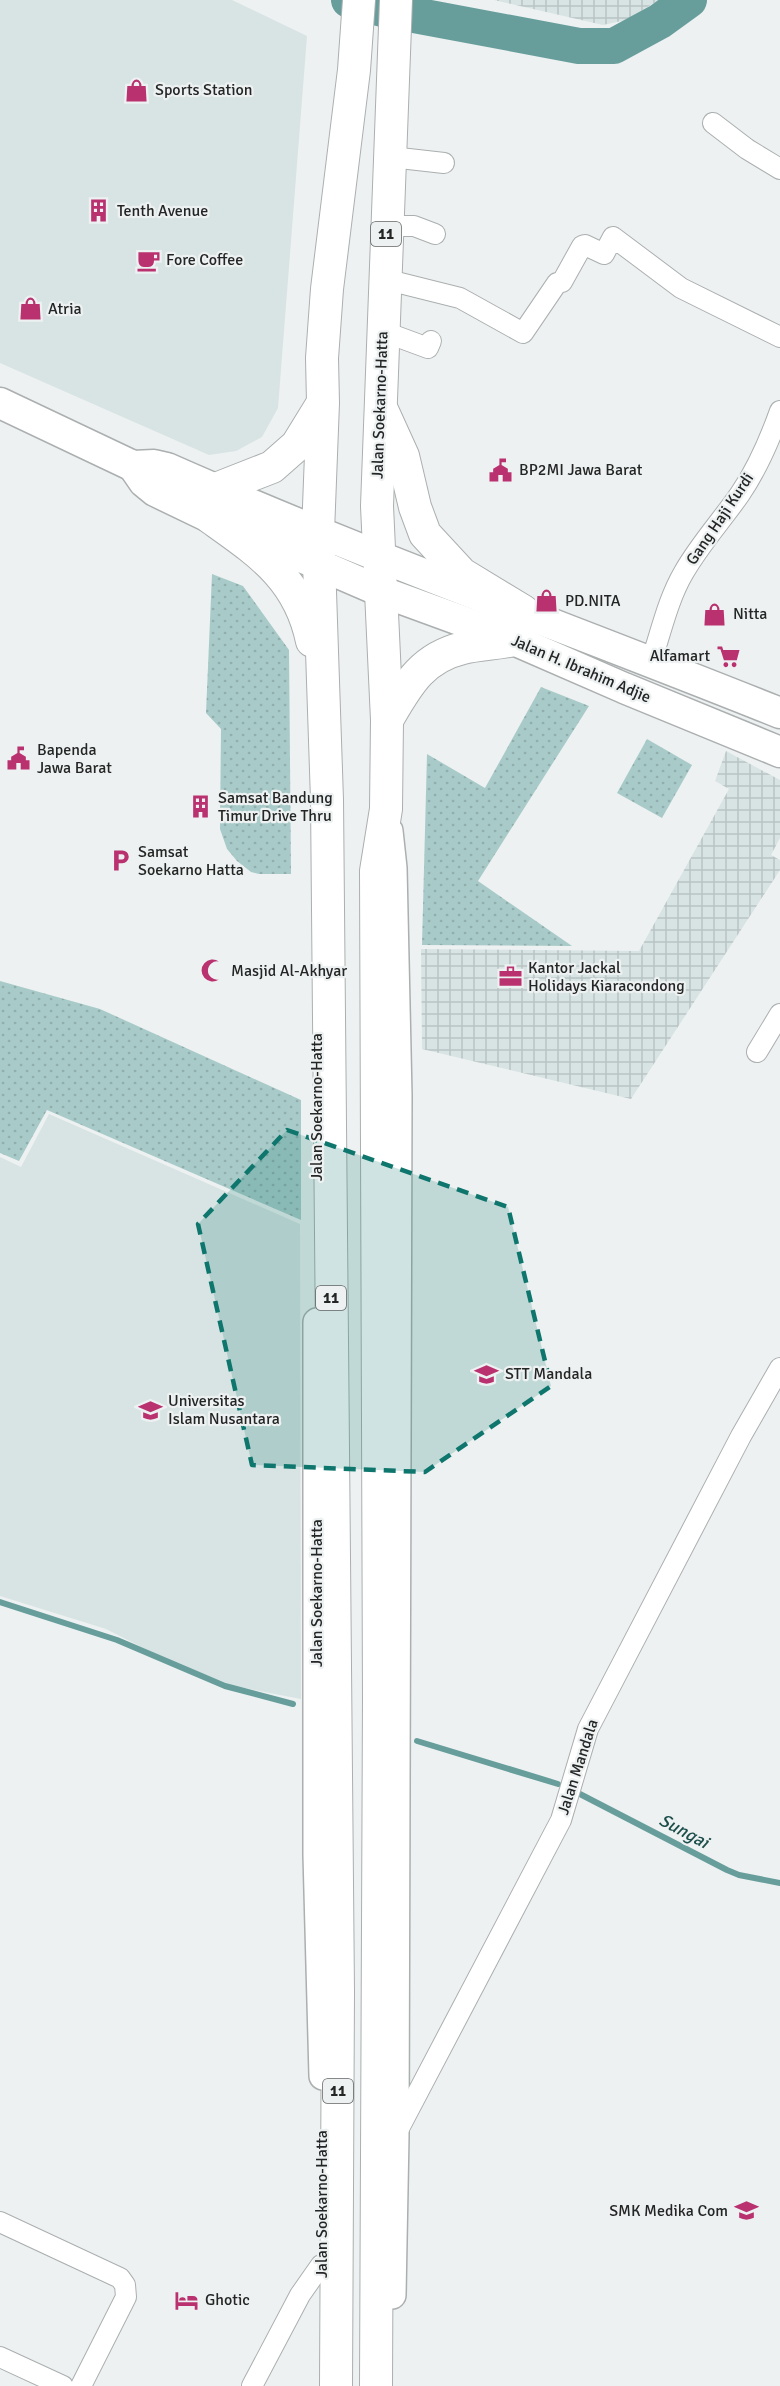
<svg xmlns="http://www.w3.org/2000/svg" width="780" height="2386" font-family="Signika,sans-serif">
	<style>
		.built { fill: #d8e4e3 }
		.industrial { fill: url(#industrial-grid) }
		.grass { fill: url(#grass-dots) }
		.lines { fill: none; stroke-linecap: round; stroke-linejoin: round }
		.stream { stroke: #679e9c; stroke-width: 6 }
		.river { stroke: #679e9c; stroke-width: 36 }
		.minor-casing { stroke: #abafaf; stroke-width: 22 }
		.secondary-casing { stroke: #abafaf; stroke-width: 30 }
		.primary-casing { stroke: #abafaf; stroke-width: 33 }
		.trunk-casing { stroke: #abafaf; stroke-width: 34 }
		.minor { stroke: #fff; stroke-width: 20 }
		.secondary { stroke: #fff; stroke-width: 27 }
		.primary { stroke: #fff; stroke-width: 30 }
		.trunk { stroke: #fff; stroke-width: 32 }
		.marked { fill: #0f766e; fill-opacity: 0.2; stroke: #0f766e; stroke-width: 4.5; stroke-dasharray: 12 8; stroke-linejoin: round }
		.labels { text-anchor: middle; dominant-baseline: central; stroke-width: 4.5; stroke-linejoin: round; paint-order: stroke }
		.shield { fill: #edf1f1; stroke: #606262; stroke-width: 1.5 }
		.shield-label { font-size: 15px; font-weight: bold; fill: #242525 }
		.poi-label { font-size: 16px; fill: #242525; stroke: #edf1f1; text-anchor: start }
		.street-label { font-size: 16px; fill: #242525; stroke: #edf1f1 }
		.water-label { font-size: 18px; font-style: italic; fill: #1c4e4c; stroke: #edf1f1 }
	</style>
	<defs>
		<pattern id="industrial-grid" width="8" height="8" patternUnits="userSpaceOnUse" patternTransform="scale(1.5)"><rect width="8" height="8" fill="#d8e4e3"/><path d="M0 4h8M4 0v8" fill="none" stroke="#b9c3c3"/></pattern>
		<pattern id="grass-dots" width="8" height="8" patternUnits="userSpaceOnUse" patternTransform="scale(1.5)"><rect width="8" height="8" fill="#a8cbc9"/><path d="M2 2h.1M6 6h.1" fill="none" stroke="#90aeac" stroke-width="1.8" stroke-linecap="round"/></pattern>
	</defs>
	<rect width="100%" height="100%" fill="#edf1f1"/>
	<g class="built">
		<polygon points="0,0 232,0 307,36 278,408 262,437 236,451 209,455 0,363"/>
		<polygon points="49,1114 300,1224 301,1699 234,1686 163,1658 106,1629 0,1596 0,1157 21,1167"/>
	</g>
	<g class="industrial">
		<polygon points="494,0 659,0 626,20 603,25"/>
		<polygon points="726,751 780,780 780,838 771,855 780,860 780,870 631,1099 422,1049 421,949 639,951 729,789 715,781"/>
	</g>
	<g class="grass">
		<polygon points="212,574 243,586 289,650 291,874 259,874 251,872 237,861 227,849 220,829 221,729 206,713"/>
		<polygon points="541,687 589,706 478,881 572,946 422,945 427,754 485,788"/>
		<polygon points="647,739 692,765 662,818 617,793"/>
		<polygon points="0,981 100,1009 301,1100 301,1220 47,1110 19,1161 0,1153"/>
	</g>
	<g class="lines">
		<g class="stream">
			<polyline points="0,1602 117,1640 225,1686 293,1704"/>
			<polyline points="417,1741 558,1784"/>
			<polyline points="578,1793 727,1870 739,1875 780,1883"/>
		</g>
		<polyline class="river" points="349,0 382,9 579,46 614,46 660,21 689,0"/>
		<defs>
			<g id="minor">
				<polyline points="713,123 747,149 780,169"/>
				<polyline points="391,157 444,163"/>
				<polyline points="387,226 414,226 435,234"/>
				<polyline points="384,279 460,298 523,333 557,283 562,282 582,246 585,245 604,254 613,237 681,288 780,337"/>
				<polyline points="382,331 428,348 431,341"/>
				<path d="M651,662C661,632 668,599 684,572C700,544 722,520 740,494C757,469 770,439 780,411"/>
				<polyline points="757,1052 780,1014"/>
				<polyline points="396,2134 561,1820 588,1729 741,1436 780,1368"/>
				<polyline points="0,2222 120,2278 125,2285 126,2297 81,2386"/>
				<polyline points="0,2357 63,2386"/>
				<polyline points="252,2386 300,2295 321,2265"/>
			</g>
			<g id="secondary">
				<polyline points="389,831 393,868 398,1096 395,2136 392,2295"/>
				<polyline points="317,1322 317,1855 323,2076"/>
			</g>
			<g id="primary">
				<path d="M0,403L133,466L154,465L167,468C368,557 576,631 780,713"/>
				<polyline points="133,466 144,482 155,491 211,518 380,591 514,640 624,688 780,752"/>
			</g>
			<g id="trunk">
				<polyline points="383,412 403,456 415,507 425,534 462,574 523,611"/>
				<polyline points="216,489 272,467 297,445 321,406"/>
				<path d="M211,518C260,553 299,578 312,641"/>
				<path d="M387,720C407,686 421,658 463,648C479,644 497,644 514,640"/>
				<polyline points="336,2386 338,1991 327,800 318,532 323,403 322,358 327,289 354,70 359,0"/>
				<polyline points="376,2386 379,1698 376,871 386,809 387,720 377,506 396,0"/>
			</g>
		</defs>
		<use href="#minor" class="minor-casing"/>
		<use href="#secondary" class="secondary-casing"/>
		<use href="#primary" class="primary-casing"/>
		<use href="#trunk" class="trunk-casing"/>
		<use href="#minor" class="minor"/>
		<use href="#secondary" class="secondary"/>
		<use href="#primary" class="primary"/>
		<use href="#trunk" class="trunk"/>
	</g>
	<path class="marked" d="M287,1130L508,1207L551,1386L425,1472L252,1465L198,1224Z"/>
	<defs>
		<symbol id="shop-bare" viewBox="-9 -9 18 18"><path d="M-5-2.5h2.3a2.7 3.5 0 0 1 5.4 0H5L5.5 6h-11ZM-1.5-2.5h3a1.5 2.3 0 0 0-3 0Z" fill="#b9316f" stroke="#edf1f1" stroke-width="2.5" paint-order="stroke"/></symbol>
		<symbol id="building-bare" viewBox="-9 -9 18 18"><path d="M-4-6H4V6H1V3H-1V6H-4ZM-2.5-4.3h1.7v1.8h-1.7ZM.8-4.3h1.7v1.8H.8ZM-2.5-1h1.7V.8h-1.7ZM.8-1h1.7V.8H.8Z" fill="#b9316f" stroke="#edf1f1" stroke-width="2.5" paint-order="stroke"/></symbol>
		<symbol id="cafe-bare" viewBox="-9 -9 18 18"><path d="M-5.5-4.5H6V0H3Q3 3.5 0 3.5H-2.5Q-5.5 3.5-5.5 0ZM3-3.2v2h1.7v-2ZM-6 4.5H4V6H-6Z" fill="#b9316f" stroke="#edf1f1" stroke-width="2.5" paint-order="stroke"/></symbol>
		<symbol id="civic-bare" viewBox="-9 -9 18 18"><path d="M-.6-6.5H3V-4.5H.6V-3L4-1V1h2V6H-6V1h2V-1L-.6-3ZM-1.2 2.5V6h2.4V2.5Z" fill="#b9316f" stroke="#edf1f1" stroke-width="2.5" paint-order="stroke"/></symbol>
		<symbol id="supermarket-bare" viewBox="-9 -9 18 18"><path d="M-6-5.5h2.5l.6 2H6L4.5 2H-2.5L-4.4-4H-6ZM-1.5 3.2a1.3 1.3 0 1 0 .1 0ZM3 3.2a1.3 1.3 0 1 0 .1 0Z" fill="#b9316f" stroke="#edf1f1" stroke-width="2.5" paint-order="stroke"/></symbol>
		<symbol id="parking-bare" viewBox="-9 -9 18 18"><path d="M-3.5-5.5H1a3.5 3.5 0 0 1 0 7H-1V5.5H-3.5ZM-1-3.4V-.6H.8a1.4 1.4 0 0 0 0-2.8Z" fill="#b9316f" stroke="#edf1f1" stroke-width="2.5" paint-order="stroke"/></symbol>
		<symbol id="mosque-bare" viewBox="-9 -9 18 18"><path d="M3.5-4.9A6 6 0 1 0 3.5 4.9A5 5 0 1 1 3.5-4.9Z" fill="#b9316f" stroke="#edf1f1" stroke-width="2.5" paint-order="stroke"/></symbol>
		<symbol id="office-bare" viewBox="-9 -9 18 18"><path d="M-6-3h4V-5.5h4V-3h4V5H-6ZM-1-4.5V-3h2v-1.5ZM-6 0V1H6V0Z" fill="#b9316f" stroke="#edf1f1" stroke-width="2.5" paint-order="stroke"/></symbol>
		<symbol id="university-bare" viewBox="-9 -9 18 18"><path d="M0-5L7-2L0 1L-7-2ZM-4 1L0 2.5L4 1V4Q0 6-4 4Z" fill="#b9316f" stroke="#edf1f1" stroke-width="2.5" paint-order="stroke"/></symbol>
		<symbol id="school-bare" viewBox="-9 -9 18 18"><path d="M0-5L7-2L0 1L-7-2ZM-4 1L0 2.5L4 1V4Q0 6-4 4Z" fill="#b9316f" stroke="#edf1f1" stroke-width="2.5" paint-order="stroke"/></symbol>
		<symbol id="hotel-bare" viewBox="-9 -9 18 18"><path d="M-6-4.5h1.5V1H6V5H4.5V3h-9V5H-6ZM-4 0a1.8 1.8 0 1 1 3.6 0ZM.5 0V-2.5h3Q6-2.5 6 0Z" fill="#b9316f" stroke="#edf1f1" stroke-width="2.5" paint-order="stroke"/></symbol>
	</defs>
	<g fill-rule="evenodd">
		<use href="#shop-bare" x="120" y="74" width="33" height="33"/>
		<use href="#building-bare" x="82" y="194" width="33" height="33"/>
		<use href="#cafe-bare" x="132" y="244" width="33" height="33"/>
		<use href="#shop-bare" x="14" y="292" width="33" height="33"/>
		<use href="#civic-bare" x="484" y="454" width="33" height="33"/>
		<use href="#shop-bare" x="530" y="584" width="33" height="33"/>
		<use href="#shop-bare" x="698" y="598" width="33" height="33"/>
		<use href="#supermarket-bare" x="712" y="640" width="33" height="33"/>
		<use href="#civic-bare" x="2" y="742" width="33" height="33"/>
		<use href="#building-bare" x="184" y="790" width="33" height="33"/>
		<use href="#parking-bare" x="104" y="844" width="33" height="33"/>
		<use href="#mosque-bare" x="196" y="954" width="33" height="33"/>
		<use href="#office-bare" x="494" y="960" width="33" height="33"/>
		<use href="#university-bare" x="470" y="1358" width="33" height="33"/>
		<use href="#university-bare" x="134" y="1394" width="33" height="33"/>
		<use href="#school-bare" x="730" y="2194" width="33" height="33"/>
		<use href="#hotel-bare" x="170" y="2284" width="33" height="33"/>
	</g>
	<g class="labels">
		<g class="shield">
			<rect x="371" y="222" width="30" height="24" rx="4.5"/>
			<rect x="316" y="1286" width="30" height="24" rx="4.5"/>
			<rect x="323" y="2079" width="30" height="24" rx="4.5"/>
		</g>
		<g class="shield-label">
			<text x="386" y="234">11</text>
			<text x="331" y="1298">11</text>
			<text x="338" y="2091">11</text>
		</g>
		<g class="poi-label">
			<text x="155" y="90">Sports Station</text>
			<text x="117" y="211">Tenth Avenue</text>
			<text x="166" y="260">Fore Coffee</text>
			<text x="48" y="309">Atria</text>
			<text x="519" y="470">BP2MI Jawa Barat</text>
			<text x="565" y="601">PD.NITA</text>
			<text x="733" y="614">Nitta</text>
			<text x="710" y="656" text-anchor="end">Alfamart</text>
			<text x="37" y="750">Bapenda<tspan x="37" dy="18">Jawa Barat</tspan></text>
			<text x="218" y="798">Samsat Bandung<tspan x="218" dy="18">Timur Drive Thru</tspan></text>
			<text x="138" y="852">Samsat<tspan x="138" dy="18">Soekarno Hatta</tspan></text>
			<text x="528" y="968">Kantor Jackal<tspan x="528" dy="18">Holidays Kiaracondong</tspan></text>
			<text x="231" y="971">Masjid Al-Akhyar</text>
			<text x="505" y="1374">STT Mandala</text>
			<text x="168" y="1401">Universitas<tspan x="168" dy="18">Islam Nusantara</tspan></text>
			<text x="728" y="2211" text-anchor="end">SMK Medika Com</text>
			<text x="205" y="2300">Ghotic</text>
		</g>
		<g class="street-label">
			<text transform="translate(380 405) rotate(-88)">Jalan Soekarno-Hatta</text>
			<text transform="translate(720 519) rotate(-56)">Gang Haji Kurdi</text>
			<text transform="translate(581 669) rotate(23)">Jalan H. Ibrahim Adjie</text>
			<text transform="translate(317 1107) rotate(-90)">Jalan Soekarno-Hatta</text>
			<text transform="translate(317 1593) rotate(-90)">Jalan Soekarno-Hatta</text>
			<text transform="translate(578 1767) rotate(-72)">Jalan Mandala</text>
			<text transform="translate(322 2204) rotate(-90)">Jalan Soekarno-Hatta</text>
		</g>
		<g class="water-label">
			<text transform="translate(684 1831) rotate(28)">Sungai</text>
		</g>
	</g>
</svg>
